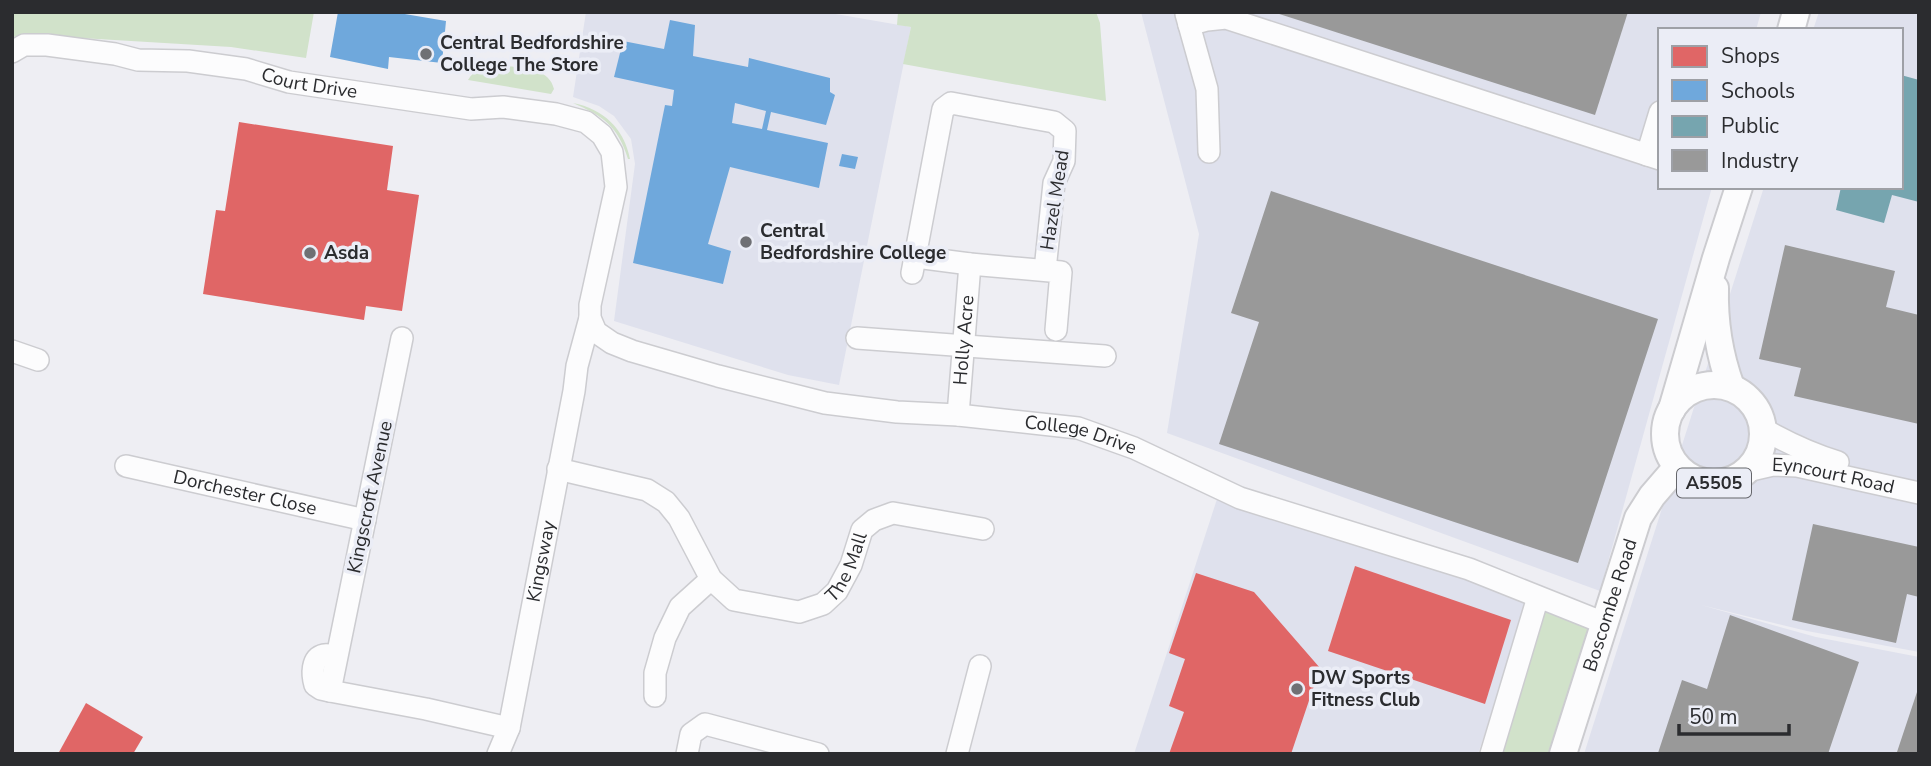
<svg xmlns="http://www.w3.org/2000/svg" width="1931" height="766" font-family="'Nunito Sans',sans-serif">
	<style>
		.built { fill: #dfe1ed }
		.green { fill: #d1e2ca }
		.shops { fill: #e06666 }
		.schools { fill: #6fa8dc; fill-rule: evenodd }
		.public { fill: #76a5af }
		.industry { fill: #999 }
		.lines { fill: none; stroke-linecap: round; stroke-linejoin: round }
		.minor-casing { stroke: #ccccd0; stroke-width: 24 }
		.major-casing { stroke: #ccccd0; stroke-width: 30 }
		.minor { stroke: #fcfcfd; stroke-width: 21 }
		.major { stroke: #fcfcfd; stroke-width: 26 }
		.poi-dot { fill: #6f7074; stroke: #ebedf6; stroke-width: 2.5 }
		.labels { text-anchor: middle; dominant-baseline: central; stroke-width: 7; stroke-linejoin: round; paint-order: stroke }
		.shield { fill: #ebedf6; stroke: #65666b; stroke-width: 2 }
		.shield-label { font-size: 18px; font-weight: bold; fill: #2b2c2f }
		.poi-label { font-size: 19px; font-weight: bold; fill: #2b2c2f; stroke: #ebedf6; text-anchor: start }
		.street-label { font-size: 19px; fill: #2b2c2f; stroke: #ebedf6 }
	</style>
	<rect width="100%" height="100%" fill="#eeeef3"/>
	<g class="built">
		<polygon points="586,12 824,12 911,27 839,385 788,375 614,321 635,164 631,139 614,116 599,106 573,97"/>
		<polygon points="1141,12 1761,12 1756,30 1660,30 1660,187 1712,187 1600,591 1167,433 1199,234"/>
		<polygon points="1819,12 1919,12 1919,652 1807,631 1701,605 1816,637 1919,657 1919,754 1584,754 1764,187 1901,187 1901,30 1813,30"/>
		<polygon points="1218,496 1531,595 1478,754 1134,754"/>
	</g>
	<g class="green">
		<polygon points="12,12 314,12 306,58 231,47 31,35 12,37"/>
		<polygon points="898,12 1096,12 1100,23 1106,101 903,64 911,27 897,25"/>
		<path d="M498,65C517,68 549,66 554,89L551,94L468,80C474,69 486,66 498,65Z"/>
		<path d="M573,103C603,109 624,128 630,159H628C618,126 603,116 573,103Z"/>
		<polygon points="1543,608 1590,629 1551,754 1499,754"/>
	</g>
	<g class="shops">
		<polygon points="239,122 393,146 387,190 419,195 402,311 366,306 364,320 203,294 216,210 225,211"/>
		<polygon points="1355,566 1511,620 1485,704 1328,651"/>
		<polygon points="1196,573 1254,592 1320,668 1291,754 1169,754 1184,712 1169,706 1185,659 1169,653"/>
		<polygon points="86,703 143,737 133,754 58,754"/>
	</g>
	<g class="schools">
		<polygon points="338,12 393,12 446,21 442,63 389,57 388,69 330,57"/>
		<path d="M670,20L695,25L693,56L748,67L749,58L830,78V92L835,95L826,125L771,112L767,130L828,143L819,188L730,167L708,244L731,251L723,284L633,263L665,105L672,106L674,90L614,77L623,41L664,49ZM735,103L766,111L762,129L732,123Z"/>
		<polygon points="842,154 858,157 855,169 839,166"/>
	</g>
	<polygon class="public" points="1901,75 1919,80 1919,202 1892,195 1884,223 1836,210 1841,187 1901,187"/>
	<g class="industry">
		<polygon points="1273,12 1628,12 1595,115"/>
		<polygon points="1271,191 1658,319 1578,563 1219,444 1259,322 1231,313"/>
		<polygon points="1785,245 1895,271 1886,307 1919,315 1919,424 1794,396 1801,368 1759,359"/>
		<polygon points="1813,524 1919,547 1919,597 1907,594 1896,643 1792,620"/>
		<polygon points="1730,615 1859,662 1828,754 1658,753 1682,680 1707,689"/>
		<polygon points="1918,689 1919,754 1903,754 1897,752"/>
	</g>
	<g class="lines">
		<defs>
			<g id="minor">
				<polyline points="1186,14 1207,89 1209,152"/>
				<polyline points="1189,25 1207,20 1226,18 1660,159"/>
				<path id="s1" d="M12,52L24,45H47L115,54L138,60L188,61L246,69L289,82L471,109L503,107L556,114L586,122L602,135L612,152L616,187L590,305V318L596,332L612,343L632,351L718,376L825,403L897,412L958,415L1078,428L1134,448L1240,498L1469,569L1604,623"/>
				<polyline points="1647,155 1660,112"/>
				<polyline points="916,257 970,264 1061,272 1056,330"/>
				<polyline points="912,273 943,109 951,103 1054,122 1065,131 1064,161 1054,183 1045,270"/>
				<polyline points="402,338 330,691 426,709 509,728"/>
				<polyline points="857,338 1105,356"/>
				<polyline points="12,351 38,360"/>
				<path id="s2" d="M958,415L970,264"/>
				<path d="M1763,429C1788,443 1811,454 1838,462"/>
				<path id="s3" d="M126,466L365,520"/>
				<path id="s4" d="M558,469L647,490L666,502L679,518L711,579L734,600L799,612L823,604L837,591L851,565L862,530L874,520L893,513L983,529"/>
				<path id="s5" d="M1747,471L1773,465L1797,466L1919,493"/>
				<path d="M330,691L321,689L315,685C312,675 311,658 324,655C328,654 332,656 336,656"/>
				<polyline points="655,696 655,673 665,638 680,607 711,579"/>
				<path id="s6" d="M498,754L509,728L574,391L577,366L590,318"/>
				<polyline points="687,754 691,734 705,724 818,754"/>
				<polyline points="957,754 980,666"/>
				<polyline points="1491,754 1538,597"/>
			</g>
			<g id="major">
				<polyline points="1791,30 1796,12"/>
				<path d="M1715,288C1714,324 1719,354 1731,387"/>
				<circle cx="1714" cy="434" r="49"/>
				<polyline points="1672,409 1716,258 1739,187"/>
				<path id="s7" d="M1563,754L1638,518L1652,496L1677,467"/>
			</g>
		</defs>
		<use href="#minor" class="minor-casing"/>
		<use href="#major" class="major-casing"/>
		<use href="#minor" class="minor"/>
		<use href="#major" class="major"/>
	</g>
	<g class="poi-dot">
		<circle cx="426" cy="54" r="7"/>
		<circle cx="746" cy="242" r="7"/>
		<circle cx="310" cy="253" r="7"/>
		<circle cx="1297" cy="689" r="7"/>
	</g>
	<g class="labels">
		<rect class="shield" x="1677" y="468.5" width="74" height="29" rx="5"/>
		<g class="shield-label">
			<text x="1714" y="483">A5505</text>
		</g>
		<g class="poi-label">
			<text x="440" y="43">Central Bedfordshire<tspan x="440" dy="22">College The Store</tspan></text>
			<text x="760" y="231">Central<tspan x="760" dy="22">Bedfordshire College</tspan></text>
			<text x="324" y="253">Asda</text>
			<text x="1311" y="678">DW Sports<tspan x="1311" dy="22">Fitness Club</tspan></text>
		</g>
		<g class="street-label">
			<text stroke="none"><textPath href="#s1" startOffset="303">Court Drive</textPath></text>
			<text transform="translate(1055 200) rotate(-81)">Hazel Mead</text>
			<text stroke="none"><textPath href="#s2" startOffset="75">Holly Acre</textPath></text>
			<text stroke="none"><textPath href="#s1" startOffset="1307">College Drive</textPath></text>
			<text stroke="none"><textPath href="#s5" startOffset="88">Eyncourt Road</textPath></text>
			<text stroke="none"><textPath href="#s3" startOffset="122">Dorchester Close</textPath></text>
			<text transform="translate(370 497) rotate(-78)">Kingscroft Avenue</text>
			<text stroke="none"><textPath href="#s6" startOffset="198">Kingsway</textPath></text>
			<text stroke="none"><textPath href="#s4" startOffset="371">The Mall</textPath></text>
			<text stroke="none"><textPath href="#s7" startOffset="156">Boscombe Road</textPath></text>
		</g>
	</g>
	<rect width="1931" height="766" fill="none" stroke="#2b2c2f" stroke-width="28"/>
	<rect x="1658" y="28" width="245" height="161" fill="#ebedf6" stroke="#9ea0a6" stroke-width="2"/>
	<rect x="1672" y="46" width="35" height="21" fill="#e06666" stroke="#9ea0a6" stroke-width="2"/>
	<text x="1721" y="63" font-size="21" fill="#2b2c2f">Shops</text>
	<rect x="1672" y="80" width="35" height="21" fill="#6fa8dc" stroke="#9ea0a6" stroke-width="2"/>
	<text x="1721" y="98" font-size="21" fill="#2b2c2f">Schools</text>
	<rect x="1672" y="116" width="35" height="21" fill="#76a5af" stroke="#9ea0a6" stroke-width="2"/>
	<text x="1721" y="133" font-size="21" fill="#2b2c2f">Public</text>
	<rect x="1672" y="150" width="35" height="21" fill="#999999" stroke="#9ea0a6" stroke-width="2"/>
	<text x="1721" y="168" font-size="21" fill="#2b2c2f">Industry</text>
	<path d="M1679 724v10h110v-10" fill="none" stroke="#2b2c2f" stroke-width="3.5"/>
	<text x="1689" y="724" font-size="21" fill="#2b2c2f" stroke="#ebedf6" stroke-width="5" paint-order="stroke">50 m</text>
</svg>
